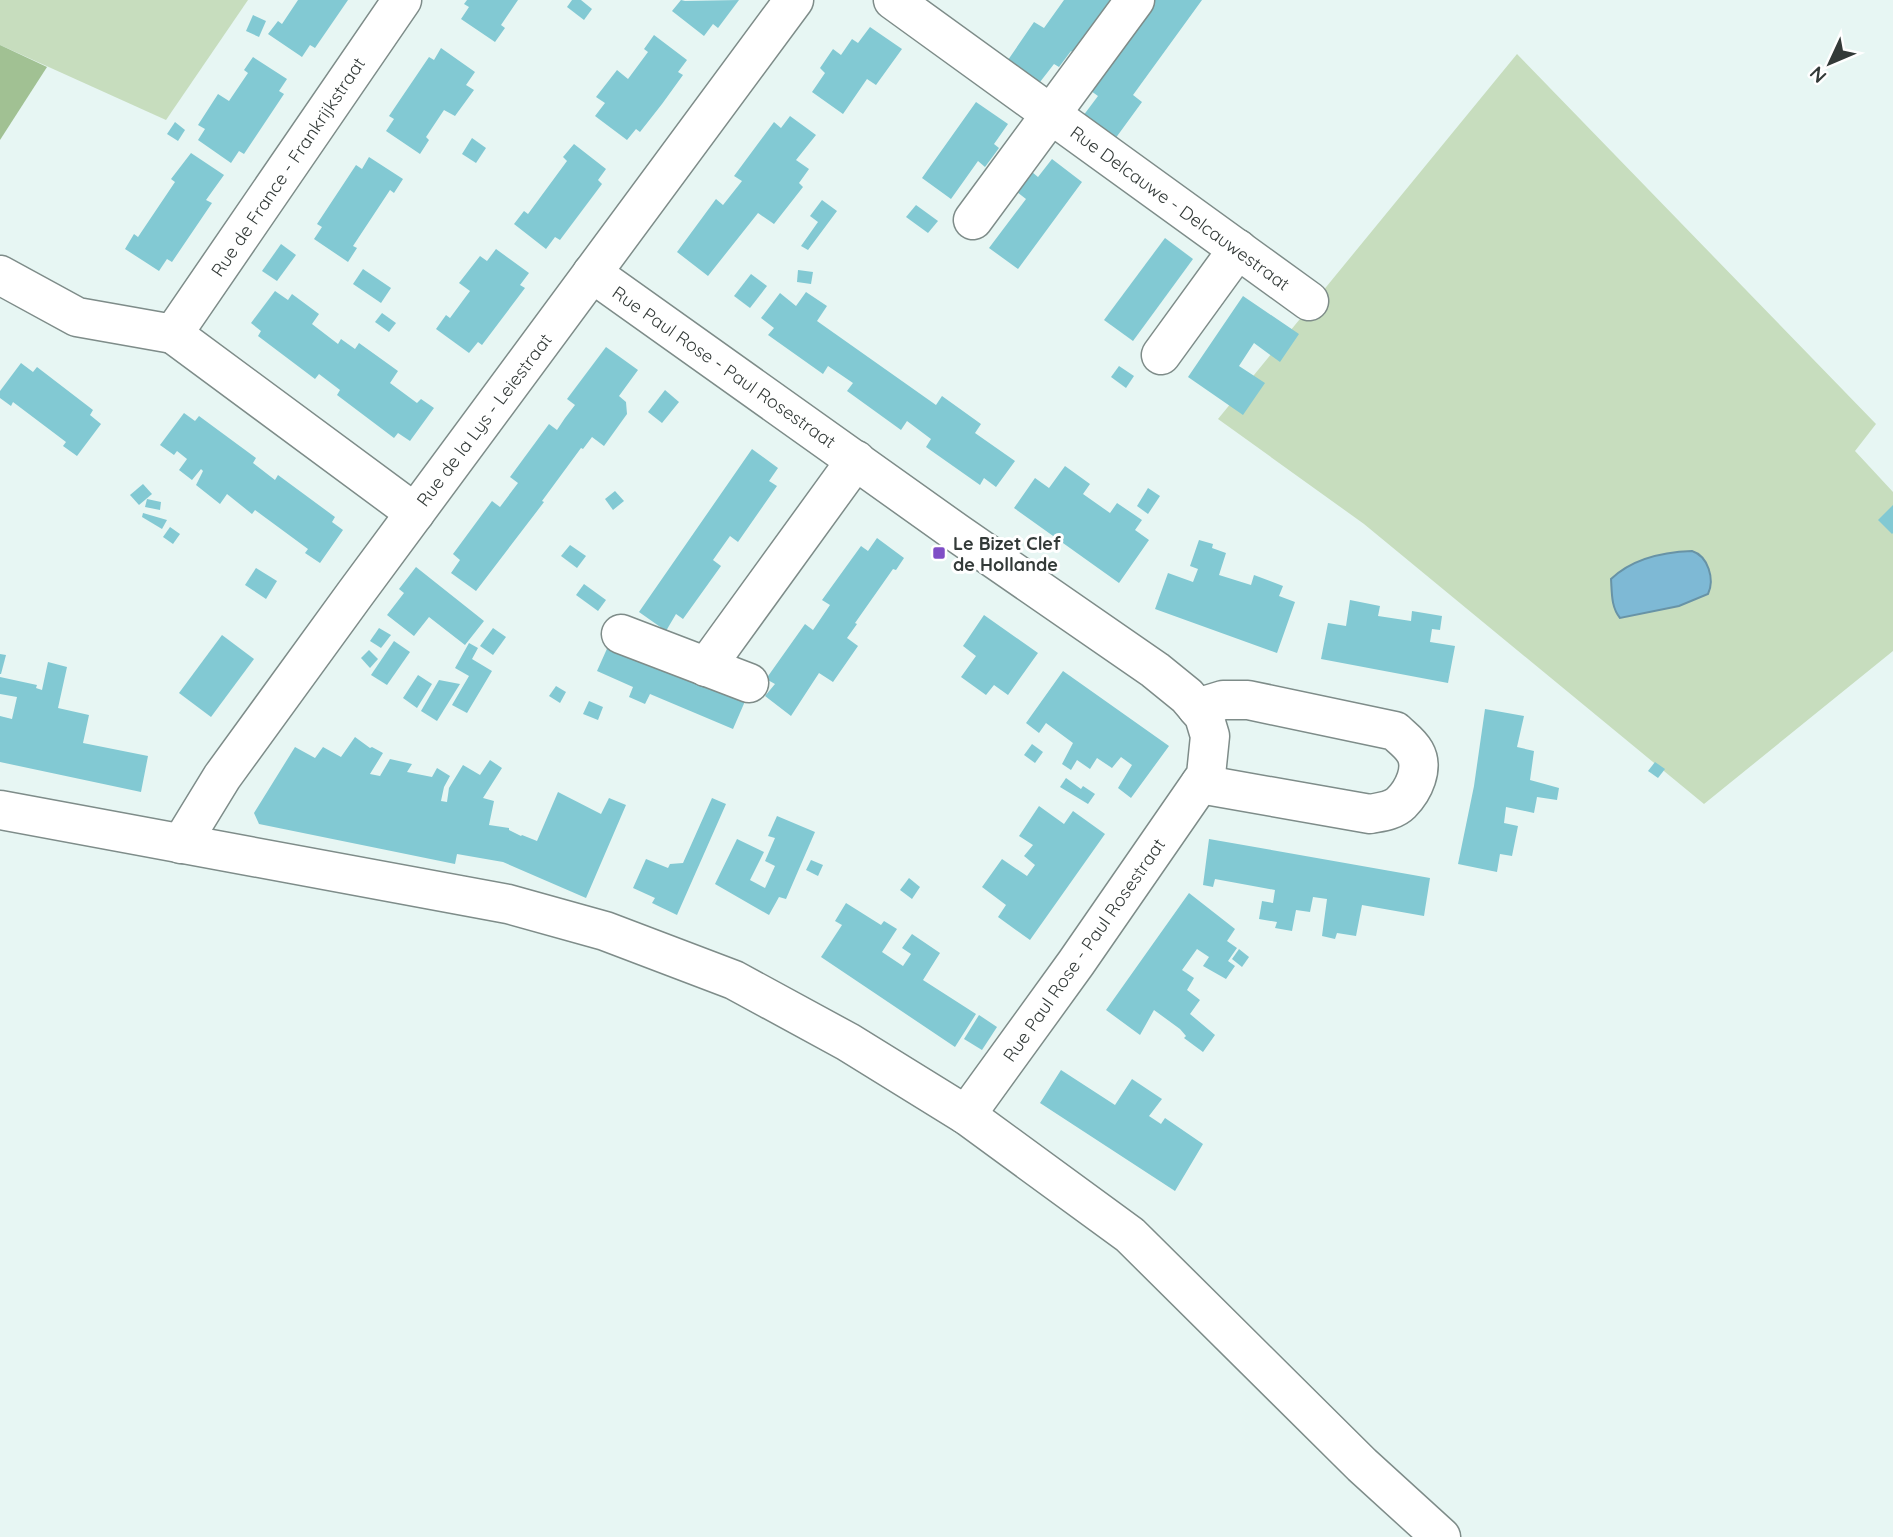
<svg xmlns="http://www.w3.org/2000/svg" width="1893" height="1537" font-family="Quicksand,sans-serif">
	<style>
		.green { fill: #c7ddbe }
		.forest { fill: #a1c193 }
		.water { fill: #7eb9d5; stroke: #6893a6; stroke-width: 2 }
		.building { fill: #82c9d3 }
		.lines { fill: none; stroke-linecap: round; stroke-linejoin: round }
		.minor-casing { stroke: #7e8c89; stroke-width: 41 }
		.minor { stroke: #fff; stroke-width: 38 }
		.poi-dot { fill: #7f4ec6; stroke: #fff; stroke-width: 2.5 }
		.labels { text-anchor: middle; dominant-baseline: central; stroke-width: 6; stroke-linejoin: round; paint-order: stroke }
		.street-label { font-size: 18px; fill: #333a38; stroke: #fff }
		.poi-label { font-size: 18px; font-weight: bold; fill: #333a38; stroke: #fff; text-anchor: start }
	</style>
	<rect width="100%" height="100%" fill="#e7f6f3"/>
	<g class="green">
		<polygon points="0,0 248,0 166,120 0,45"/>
		<polygon points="1517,54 1876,424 1855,451 1893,492 1893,651 1704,804 1364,524 1218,419"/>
	</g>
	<polygon class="forest" points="0,45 47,67 0,140"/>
	<path class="water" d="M1692,551C1708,556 1715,579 1708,594L1679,606L1620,618C1611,607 1612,593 1611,579C1632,559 1663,552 1692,551Z"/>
	<g class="building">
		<polygon points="298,0 348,0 315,48 310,45 302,57 268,34 278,21 282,24"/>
		<polygon points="467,0 518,0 501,25 505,28 495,42 461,19 469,7 464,4"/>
		<polygon points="572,0 581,0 592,9 584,20 567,7"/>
		<polygon points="681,0 685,1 739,0 718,28 713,24 704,36 672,11"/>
		<polygon points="1064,0 1110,0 1086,34 1093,39 1080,57 1071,51 1059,67 1054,64 1040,82 1008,60 1034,22 1044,28"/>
		<polygon points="1145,0 1202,0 1133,95 1142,102 1115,139 1083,116 1098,96 1091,91"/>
		<polygon points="253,15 266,21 259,37 246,31"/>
		<polygon points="870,27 902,49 876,85 867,79 843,114 812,92 825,73 820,68 833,49 841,55 852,39 858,43"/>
		<polygon points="654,35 687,60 678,72 683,75 662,104 640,132 636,129 627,140 595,116 605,103 596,97 617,70 628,79 648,52 644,49"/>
		<polygon points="441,48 475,72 466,85 474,90 455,116 444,110 426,137 429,140 420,154 386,131 394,119 389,116 429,57 434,60"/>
		<polygon points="253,57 287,79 279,91 284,94 244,154 239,151 231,163 198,140 205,129 198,125 218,94 229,101 248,73 244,70"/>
		<polygon points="976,102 1008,124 994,144 999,148 985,167 978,161 951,199 922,178"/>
		<polygon points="790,116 816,135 796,160 809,169 799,183 803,187 774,224 758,213 708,276 677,252 716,199 723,205 742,181 734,176 774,122 781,128"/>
		<polygon points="175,122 185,130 178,141 167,134"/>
		<polygon points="472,138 486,148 476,163 462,154"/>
		<polygon points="574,144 606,169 598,180 602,184 560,240 555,237 546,249 514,224 524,211 528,214 567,161 563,157"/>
		<polygon points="191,153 224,175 206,200 212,203 172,262 167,259 159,271 125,249 134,234 138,237 175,182 171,179"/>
		<polygon points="369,157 403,179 394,193 390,190 353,246 357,248 348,262 314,239 322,227 317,224 356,165 362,169"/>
		<polygon points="1052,159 1082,182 1018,269 989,248 1026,199 1017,192 1032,172 1038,177"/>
		<polygon points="822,200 837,211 808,250 801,246 818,222 810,216"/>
		<polygon points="916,205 938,221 928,233 906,217"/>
		<polygon points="1165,238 1193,259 1133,341 1104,320"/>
		<polygon points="281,244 296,255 277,281 262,271"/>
		<polygon points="496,249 529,273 520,285 525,288 482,345 478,342 469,353 436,329 446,315 450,318 470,291 459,283 480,256 487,261"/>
		<polygon points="363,269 391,288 381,303 353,284"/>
		<polygon points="798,270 813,272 811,284 797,282"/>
		<polygon points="751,274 767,286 750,308 734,296"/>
		<polygon points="275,291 288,300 292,294 319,314 312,324 338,344 341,339 355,349 359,343 398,371 390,383 417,403 421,399 434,408 410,441 398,433 394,438 337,395 340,390 319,374 315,379 258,336 261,331 251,323"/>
		<polygon points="806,292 827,306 817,321 936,405 942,396 981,424 975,433 1015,461 996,487 984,478 980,485 926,447 931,439 907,421 901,430 847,391 853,383 828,366 823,374 768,335 774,328 761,318 780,293 796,306"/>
		<polygon points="1243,296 1299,334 1280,362 1254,343 1239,366 1265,383 1243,415 1188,377"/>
		<polygon points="382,313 396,323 389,332 375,322"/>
		<polygon points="606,347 638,370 619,396 626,402 627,414 604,446 592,437 583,449 581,448 542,501 544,502 476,591 451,573 460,560 453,554 492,501 500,507 518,483 510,477 549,424 557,430 565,418 575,405 567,399"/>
		<polygon points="21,363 33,372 37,367 93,410 90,415 101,424 77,456 63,446 66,442 13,402 11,406 0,398 0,391"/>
		<polygon points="1119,366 1134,376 1126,388 1111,377"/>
		<polygon points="665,390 679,402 662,423 648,412"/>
		<polygon points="184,413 195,421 199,416 256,458 253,463 275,480 278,475 335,517 332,522 343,530 320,563 305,553 308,549 255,510 252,514 227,494 220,504 196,485 203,471 201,469 192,480 179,470 187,459 177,451 174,455 160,445"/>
		<polygon points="752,449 778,468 769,481 777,486 738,542 730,536 713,560 721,566 683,619 676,614 666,631 639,612"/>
		<polygon points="1065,466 1090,484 1083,494 1110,513 1117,503 1142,520 1135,530 1149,540 1119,583 1014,508 1035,478 1049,488"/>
		<polygon points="143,484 152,494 139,505 130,495"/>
		<polygon points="1148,488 1160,496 1148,514 1137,506"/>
		<polygon points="615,491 624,501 613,510 605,499"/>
		<polygon points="147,499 161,502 160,510 145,507"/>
		<polygon points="1893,505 1893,533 1892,534 1878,520"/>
		<polygon points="143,513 167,520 162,529 142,517"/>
		<polygon points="170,527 180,534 173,544 163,537"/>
		<polygon points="877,538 904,558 896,570 893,569 855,623 857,624 847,638 858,646 833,682 819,673 791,716 765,696 775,684 766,679 805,624 813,630 830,605 822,600 861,546 868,551"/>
		<polygon points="1199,540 1213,544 1212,548 1226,553 1219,575 1251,585 1254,575 1283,586 1279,596 1295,602 1277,653 1155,609 1168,573 1193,582 1198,569 1190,566"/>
		<polygon points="570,545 586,556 577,568 561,556"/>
		<polygon points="416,567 484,621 465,645 429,617 414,636 387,615 404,593 399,589"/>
		<polygon points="256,568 277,581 266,599 245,585"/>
		<polygon points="584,584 606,600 598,611 576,595"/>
		<polygon points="1350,600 1380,606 1378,616 1411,621 1412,611 1442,616 1440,630 1432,629 1430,642 1455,646 1448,683 1321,659 1328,623 1346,626"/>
		<polygon points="984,615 1038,653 1008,695 994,685 986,695 961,677 976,656 963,646"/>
		<polygon points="379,628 391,635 381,648 370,641"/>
		<polygon points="493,628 506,637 493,655 480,646"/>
		<polygon points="222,635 254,659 211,717 179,693"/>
		<polygon points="394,641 410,652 387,685 371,675"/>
		<polygon points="610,642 746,699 733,729 650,694 645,704 629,697 633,687 597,671"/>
		<polygon points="469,643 478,648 472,659 492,671 467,713 452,705 469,676 455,668"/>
		<polygon points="369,650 378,659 370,668 361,658"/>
		<polygon points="0,654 6,655 1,674 0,674"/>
		<polygon points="48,662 67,667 58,708 89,715 83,743 148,756 141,792 0,762 0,716 12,719 17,697 0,694 0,677 37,685 36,688 42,690"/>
		<polygon points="1063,671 1169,746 1131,798 1118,788 1132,765 1121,757 1112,768 1097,758 1090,769 1077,760 1071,770 1062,764 1073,743 1046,723 1039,733 1026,723"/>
		<polygon points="418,675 432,684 417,708 403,698"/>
		<polygon points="439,680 460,684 437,721 421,711"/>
		<polygon points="556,686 566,692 560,703 549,696"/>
		<polygon points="589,701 603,707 598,720 583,714"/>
		<polygon points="1485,709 1524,716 1517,747 1534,751 1530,780 1559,788 1557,800 1537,797 1534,813 1506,807 1504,823 1518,826 1512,856 1500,854 1497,872 1458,864 1474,786"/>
		<polygon points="355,737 370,748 372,747 383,753 370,774 380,776 390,759 412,764 407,772 432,777 437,768 450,776 444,787 441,801 447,802 449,788 463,765 480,775 490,760 502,768 483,798 494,801 489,825 509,828 509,830 521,836 522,835 537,841 558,792 601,814 609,798 626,805 586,898 503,862 457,854 455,864 259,824 254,813 295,747 315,758 323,747 341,757"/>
		<polygon points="1032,744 1043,752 1035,763 1024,755"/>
		<polygon points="1655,762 1665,769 1658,778 1648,771"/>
		<polygon points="1066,778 1081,789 1083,786 1095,794 1088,804 1060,787"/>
		<polygon points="712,798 726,804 677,915 652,903 655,898 633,888 646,859 668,868 670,864 683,863"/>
		<polygon points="1039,806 1064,824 1073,811 1105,834 1030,940 998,917 1006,905 982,887 1002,859 1027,876 1035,865 1024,856 1033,845 1019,836"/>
		<polygon points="777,816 815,832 786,899 779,897 769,915 715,884 737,839 764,852 750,880 765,888 775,866 765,861 775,838 768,836"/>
		<polygon points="1209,839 1430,878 1424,916 1362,905 1356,936 1337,933 1335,939 1322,936 1327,899 1313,897 1310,912 1296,910 1292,931 1275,928 1277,922 1259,919 1262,901 1273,903 1275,890 1215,879 1213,887 1203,885"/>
		<polygon points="811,860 823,865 818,876 806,870"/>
		<polygon points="909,878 920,887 912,899 900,890"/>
		<polygon points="1189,893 1235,929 1227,941 1237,948 1228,961 1235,966 1226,979 1203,966 1209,957 1197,949 1182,970 1194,978 1187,990 1200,1000 1190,1014 1215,1035 1203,1052 1184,1038 1186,1036 1180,1029 1154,1010 1140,1035 1106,1010"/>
		<polygon points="846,903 881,925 884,921 897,929 882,952 903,966 911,954 902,948 912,934 940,953 923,980 976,1014 955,1047 821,957 842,925 835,921"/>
		<polygon points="1239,949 1249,957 1242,967 1232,959"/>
		<polygon points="979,1015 997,1027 982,1050 964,1039"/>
		<polygon points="1061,1070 1115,1105 1132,1079 1162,1099 1149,1116 1161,1124 1165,1118 1203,1144 1175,1191 1040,1103"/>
	</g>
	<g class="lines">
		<defs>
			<g id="minor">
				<polyline points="893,0 1309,301"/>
				<polyline points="973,220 1135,0"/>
				<polyline points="592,273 957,533 1155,670 1187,696 1204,716 1210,736 1206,775 1076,963 966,1115"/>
				<polyline points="0,275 77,317 173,334 402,0"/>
				<polyline points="173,334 415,513"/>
				<polyline points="1161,355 1238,249"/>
				<polyline points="621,634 749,683"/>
				<polyline points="706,667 856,460"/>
				<path d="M1197,708L1223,700H1248L1395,731C1402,738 1410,743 1415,752C1424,768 1414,790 1401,803C1393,811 1380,812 1370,814L1200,784"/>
				<polyline points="0,810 508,904 605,931 734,980 848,1042 966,1115 1130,1235 1362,1465 1441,1537"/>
				<polyline points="181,844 222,777 355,594 794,0"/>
			</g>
		</defs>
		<use href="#minor" class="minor-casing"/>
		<use href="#minor" class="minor"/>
	</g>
	<rect class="poi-dot" x="932" y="546" width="14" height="14" rx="3.5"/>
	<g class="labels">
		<g class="street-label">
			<text transform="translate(288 167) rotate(-56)">Rue de France - Frankrijkstraat</text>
			<text transform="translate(1180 208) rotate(36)">Rue Delcauwe - Delcauwestraat</text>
			<text transform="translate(724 367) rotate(35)">Rue Paul Rose - Paul Rosestraat</text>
			<text transform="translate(484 420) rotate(-53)">Rue de la Lys - Leiestraat</text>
			<text transform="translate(1084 950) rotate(-55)">Rue Paul Rose - Paul Rosestraat</text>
		</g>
		<g class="poi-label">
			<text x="953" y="543">Le Bizet Clef<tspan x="953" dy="21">de Hollande</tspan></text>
		</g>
	</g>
	<g transform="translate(1830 63) rotate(226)" stroke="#ffffff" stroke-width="5" paint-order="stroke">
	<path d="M0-5L12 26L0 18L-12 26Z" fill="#333a38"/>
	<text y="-10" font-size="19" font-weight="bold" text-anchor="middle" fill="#333a38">N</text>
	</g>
</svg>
